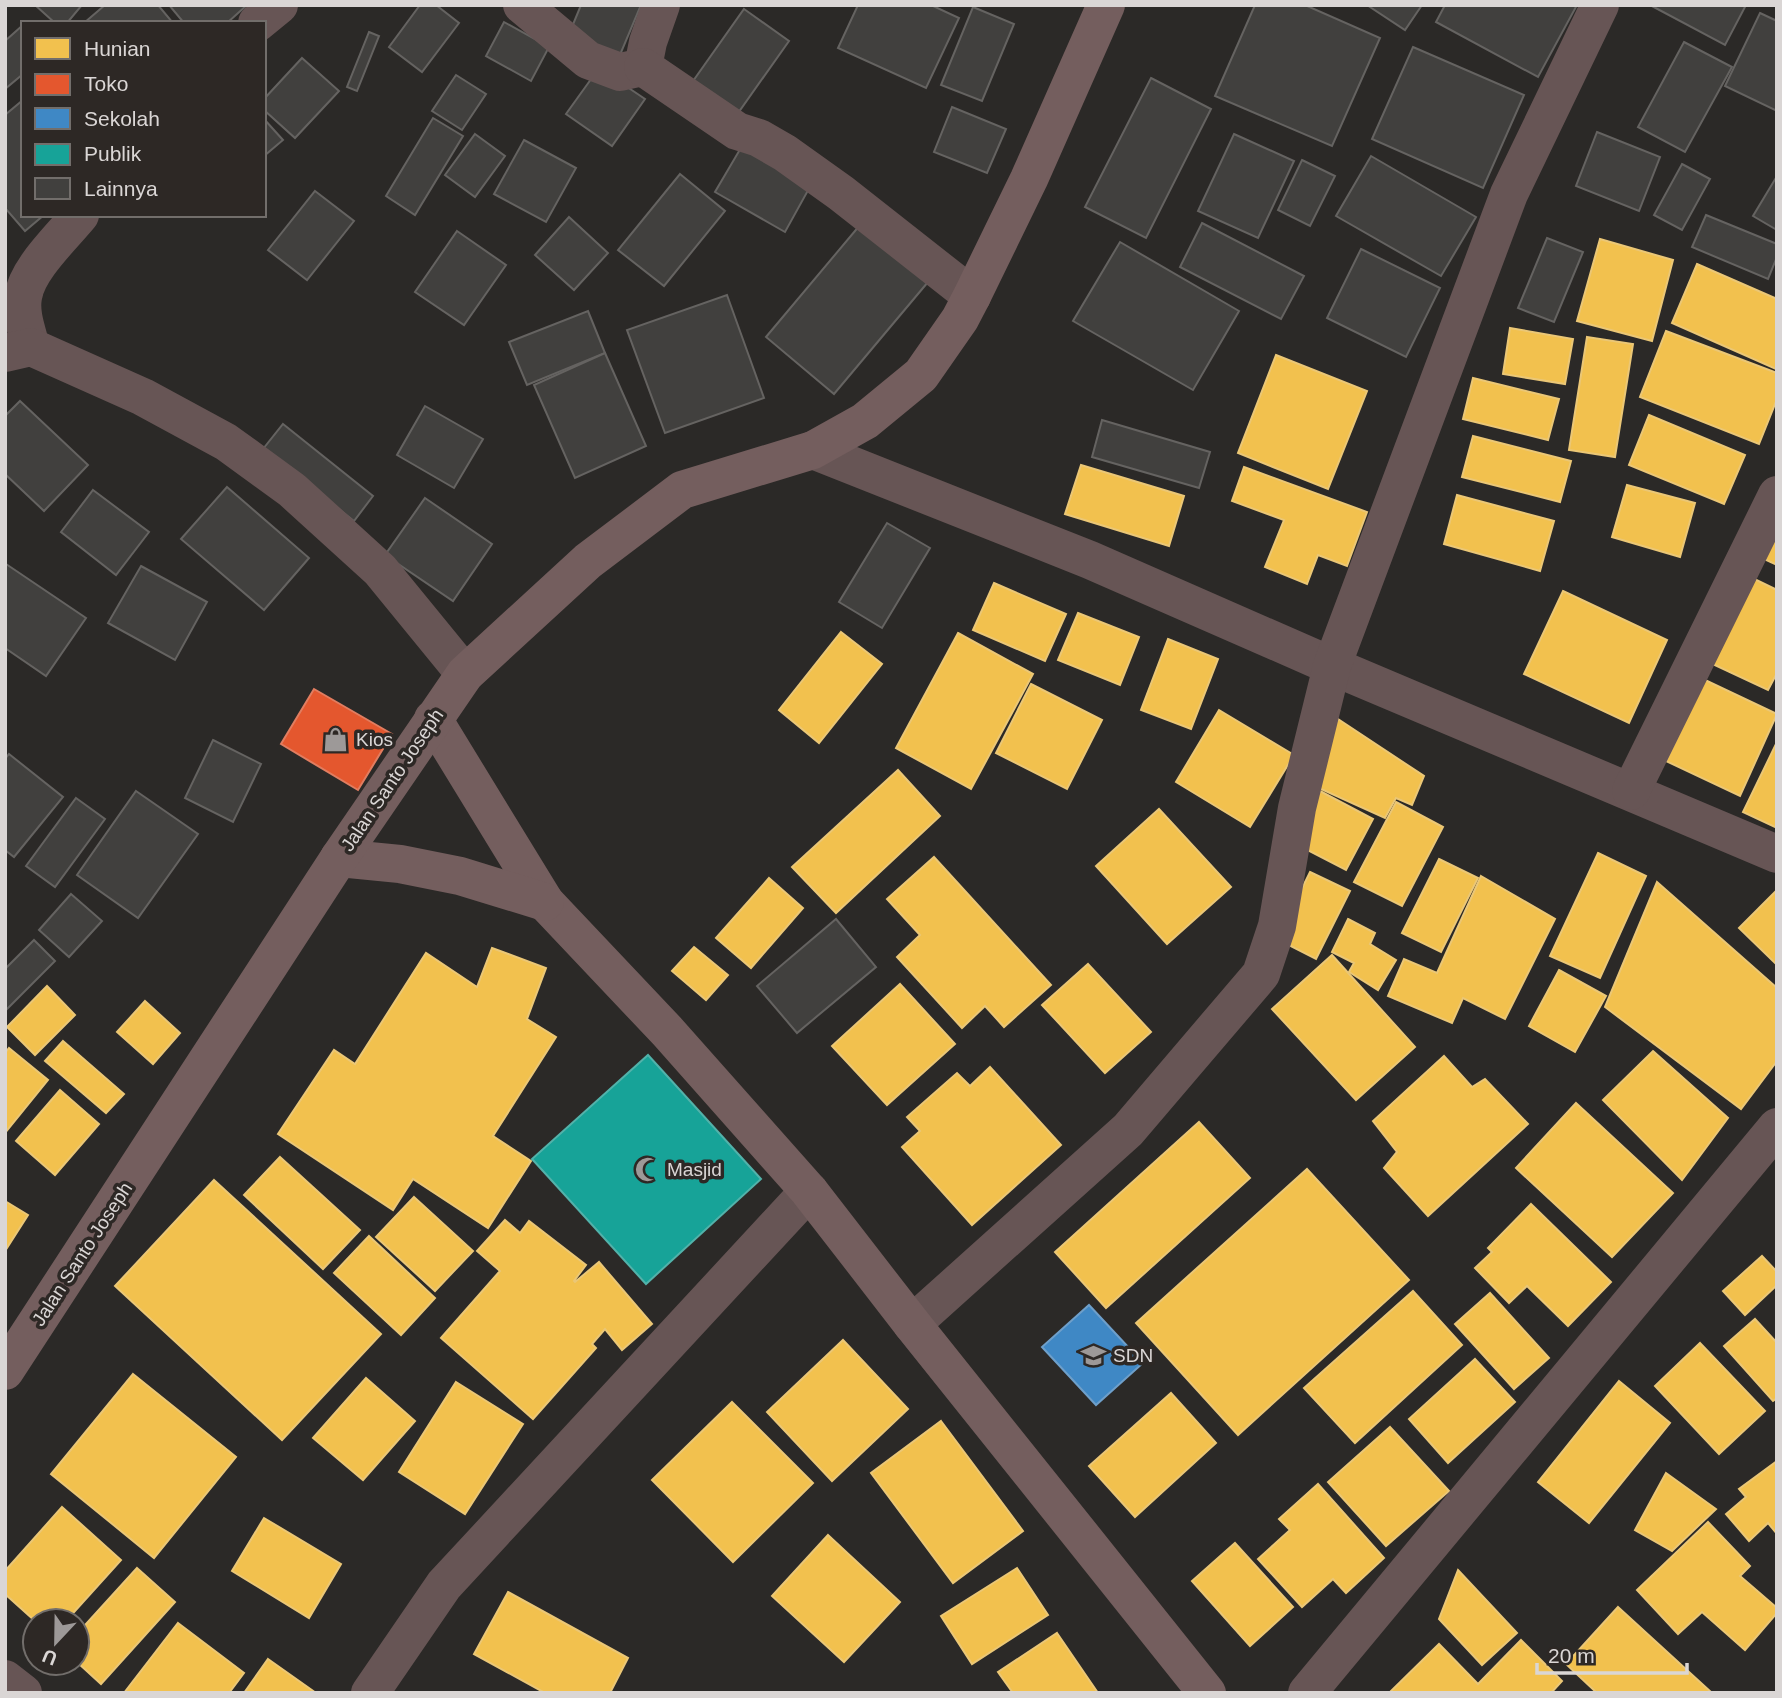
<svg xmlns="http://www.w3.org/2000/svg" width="1782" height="1698" font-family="Helvetica,sans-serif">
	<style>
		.homes { fill: #f2c14e; stroke: #ebc776; stroke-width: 2 }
		.shops { fill: #e4572e; stroke: #e17d60; stroke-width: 2 }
		.schools { fill: #3f88c5; stroke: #6e9fca; stroke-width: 2 }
		.public { fill: #17a398; stroke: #52b2aa; stroke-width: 2 }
		.building { fill: #41403e; stroke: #656361; stroke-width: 2 }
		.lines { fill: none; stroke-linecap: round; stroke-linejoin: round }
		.street { stroke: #675555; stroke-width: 38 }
		.secondary { stroke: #745e5e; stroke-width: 38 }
		.labels { text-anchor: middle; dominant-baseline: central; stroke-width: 7; stroke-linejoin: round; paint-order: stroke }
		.poi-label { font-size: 19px; fill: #dad6d5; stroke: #2d2825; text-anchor: start }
		.street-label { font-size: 19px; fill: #dad6d5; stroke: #2d2825 }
	</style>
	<rect width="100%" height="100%" fill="#2b2927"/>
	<g class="homes">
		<polygon points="1600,239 1673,260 1652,341 1577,321"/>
		<polygon points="1697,264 1777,299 1776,369 1672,323"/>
		<polygon points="1510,328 1573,339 1565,384 1503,374"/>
		<polygon points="1666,331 1777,373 1777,399 1759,444 1640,397"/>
		<polygon points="1587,337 1633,344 1615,457 1569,450"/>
		<polygon points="1276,355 1367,391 1328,489 1238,453"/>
		<polygon points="1473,378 1559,399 1548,440 1463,419"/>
		<polygon points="1649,415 1745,455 1724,504 1629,465"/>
		<polygon points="1473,436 1571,461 1560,502 1462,477"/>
		<polygon points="1081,465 1184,496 1169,546 1065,514"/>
		<polygon points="1244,467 1367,512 1347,566 1318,555 1307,584 1265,567 1284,520 1232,501"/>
		<polygon points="1627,485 1695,503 1680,557 1612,537"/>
		<polygon points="1457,495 1554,521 1540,571 1444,544"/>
		<polygon points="1777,499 1777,565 1751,553"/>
		<polygon points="1744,574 1777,590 1777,673 1768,690 1704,660"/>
		<polygon points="994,583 1066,614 1045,661 973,630"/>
		<polygon points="1563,591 1667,640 1629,723 1524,674"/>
		<polygon points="1078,613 1139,637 1120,685 1058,660"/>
		<polygon points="841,632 882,664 819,743 779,710"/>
		<polygon points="958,633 1033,674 971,789 896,748"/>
		<polygon points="1168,639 1218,659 1191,729 1141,710"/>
		<polygon points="1705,680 1777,714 1740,796 1666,761"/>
		<polygon points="1031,684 1102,720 1067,789 996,753"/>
		<polygon points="1219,710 1294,755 1250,827 1176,782"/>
		<polygon points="1338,719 1424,776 1412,805 1396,798 1385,818 1312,785"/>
		<polygon points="1777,742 1777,828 1743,812"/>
		<polygon points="898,770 940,816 836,913 792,867"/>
		<polygon points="1320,791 1373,819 1346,870 1294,843"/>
		<polygon points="1396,802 1443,827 1402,906 1354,882"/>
		<polygon points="1159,809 1231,887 1167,944 1096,866"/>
		<polygon points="1598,853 1646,876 1600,978 1550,956"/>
		<polygon points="934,857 1051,985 1004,1027 985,1006 962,1028 897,957 920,935 887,899"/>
		<polygon points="1439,859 1478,878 1441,952 1402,933"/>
		<polygon points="1310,872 1350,891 1316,959 1277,939"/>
		<polygon points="1481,876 1555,919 1505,1019 1463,998 1452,1023 1388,996 1404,959 1437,973"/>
		<polygon points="769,878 803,908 751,968 716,938"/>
		<polygon points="1657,882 1777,988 1777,1061 1741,1109 1605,1007"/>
		<polygon points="1777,890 1777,965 1739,928"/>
		<polygon points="1348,919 1375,933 1370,944 1396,960 1378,990 1349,972 1354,963 1332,952"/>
		<polygon points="694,947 728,975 706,1000 672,971"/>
		<polygon points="492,948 546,968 527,1019 556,1037 493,1136 531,1161 488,1228 413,1179 393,1210 278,1134 334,1050 355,1064 426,953 477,987"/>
		<polygon points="1332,955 1415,1047 1356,1100 1272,1009"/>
		<polygon points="1088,964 1151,1032 1105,1073 1042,1005"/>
		<polygon points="1559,970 1606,996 1575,1052 1529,1026"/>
		<polygon points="900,984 955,1044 887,1105 832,1046"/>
		<polygon points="47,986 75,1015 35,1055 7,1027"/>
		<polygon points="145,1001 180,1033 153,1064 117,1032"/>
		<polygon points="63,1041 124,1094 106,1113 45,1061"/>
		<polygon points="9,1048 48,1080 5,1133 5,1053"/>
		<polygon points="1653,1051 1728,1118 1682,1180 1603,1100"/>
		<polygon points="1444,1056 1472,1087 1485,1079 1528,1124 1428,1216 1384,1168 1397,1152 1373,1121"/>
		<polygon points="990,1067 1061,1145 972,1225 902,1147 920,1131 907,1117 957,1073 970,1086"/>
		<polygon points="60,1090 99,1124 55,1175 16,1141"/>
		<polygon points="1576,1103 1673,1193 1612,1257 1516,1168"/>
		<polygon points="1199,1122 1250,1178 1106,1308 1055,1252"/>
		<polygon points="280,1157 360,1230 323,1269 244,1195"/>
		<polygon points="1307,1169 1409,1280 1238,1435 1136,1323"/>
		<polygon points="214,1180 381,1334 282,1440 115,1286"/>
		<polygon points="414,1197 473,1251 435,1291 376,1237"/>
		<polygon points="5,1201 28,1215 5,1251"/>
		<polygon points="1531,1204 1611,1282 1568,1326 1527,1286 1509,1303 1475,1268 1492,1252 1488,1248"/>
		<polygon points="505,1220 520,1233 529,1221 586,1265 574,1281 575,1282 599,1262 652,1324 622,1350 605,1329 592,1344 596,1348 533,1419 441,1338 500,1271 477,1251"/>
		<polygon points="369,1236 435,1298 401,1335 334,1273"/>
		<polygon points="1762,1256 1777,1272 1777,1285 1745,1315 1723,1291"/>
		<polygon points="1413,1291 1462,1345 1355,1443 1304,1388"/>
		<polygon points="1490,1293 1549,1358 1514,1389 1455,1324"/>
		<polygon points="1755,1319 1777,1343 1777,1398 1773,1401 1724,1346"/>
		<polygon points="843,1340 908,1409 832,1481 767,1412"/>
		<polygon points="1700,1343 1765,1411 1719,1454 1655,1386"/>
		<polygon points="1475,1359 1515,1402 1448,1463 1409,1419"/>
		<polygon points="133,1374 236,1457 154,1558 51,1474"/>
		<polygon points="366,1378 415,1421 363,1480 313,1438"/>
		<polygon points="1619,1381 1670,1423 1589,1523 1538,1482"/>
		<polygon points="456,1382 523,1424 465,1514 399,1472"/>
		<polygon points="1171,1393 1216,1443 1135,1517 1089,1466"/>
		<polygon points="732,1402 813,1483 733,1562 652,1480"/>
		<polygon points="941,1421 1023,1531 953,1583 871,1473"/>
		<polygon points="1390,1427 1449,1491 1386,1546 1328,1482"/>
		<polygon points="1777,1461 1777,1534 1768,1523 1749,1541 1726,1514 1746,1497 1739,1489"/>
		<polygon points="1666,1473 1716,1509 1672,1551 1635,1530"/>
		<polygon points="1318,1484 1384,1558 1346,1593 1333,1579 1302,1607 1258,1559 1290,1530 1279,1519"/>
		<polygon points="62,1507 121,1560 66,1621 35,1621 5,1594 5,1571"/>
		<polygon points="264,1518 341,1564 309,1618 232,1571"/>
		<polygon points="1708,1522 1750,1566 1740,1576 1777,1608 1777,1613 1745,1650 1702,1612 1678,1634 1637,1590"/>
		<polygon points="828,1535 900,1602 844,1662 772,1596"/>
		<polygon points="1235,1543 1293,1607 1250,1646 1192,1581"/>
		<polygon points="137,1568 175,1602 101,1684 77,1662 77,1634"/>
		<polygon points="1017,1568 1048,1615 972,1664 941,1616"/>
		<polygon points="1458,1570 1517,1633 1482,1665 1439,1619"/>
		<polygon points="508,1592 628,1658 610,1693 545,1693 474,1654"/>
		<polygon points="1618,1607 1712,1693 1597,1693 1566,1664"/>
		<polygon points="178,1623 244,1673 229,1693 124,1693"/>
		<polygon points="1057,1633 1098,1693 1013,1693 998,1672"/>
		<polygon points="1521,1640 1562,1681 1551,1693 1389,1693 1439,1644 1478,1684"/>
		<polygon points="268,1659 316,1693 244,1693"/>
	</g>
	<polygon class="shops" points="314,689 392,734 358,790 281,744"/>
	<polygon class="schools" points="1089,1305 1143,1363 1096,1405 1042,1347"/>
	<polygon class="public" points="648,1055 761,1179 646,1284 532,1159"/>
	<g class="building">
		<polygon points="35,5 82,5 67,23 55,23"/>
		<polygon points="105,5 158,5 173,23 84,23"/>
		<polygon points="169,5 247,5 227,23 184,23"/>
		<polygon points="420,5 436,5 459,23 422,72 389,47"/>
		<polygon points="581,5 641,5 617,62 567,39"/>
		<polygon points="858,5 931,5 959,18 926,88 838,48"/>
		<polygon points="1255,5 1305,5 1380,38 1332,146 1215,96"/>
		<polygon points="1367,5 1422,5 1405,30"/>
		<polygon points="1445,5 1577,5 1538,77 1436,22"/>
		<polygon points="1650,5 1746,5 1725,45"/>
		<polygon points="973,7 1014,24 982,101 941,85"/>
		<polygon points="744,9 789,41 731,123 686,91"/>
		<polygon points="1760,13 1777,21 1777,111 1725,86"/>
		<polygon points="504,22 549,47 531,81 486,56"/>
		<polygon points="23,25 23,74 5,89 5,41"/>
		<polygon points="369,32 379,36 357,91 347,87"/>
		<polygon points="1684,42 1732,67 1685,152 1638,127"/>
		<polygon points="1413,47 1524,95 1483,188 1372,139"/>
		<polygon points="302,58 339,91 295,138 264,110 264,99"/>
		<polygon points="599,68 645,99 612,146 566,114"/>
		<polygon points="456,75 486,94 462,130 432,111"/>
		<polygon points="1151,78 1211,109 1146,238 1085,207"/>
		<polygon points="23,100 23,215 44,215 25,231 5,208 5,115"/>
		<polygon points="952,107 1006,129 987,173 934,152"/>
		<polygon points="433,118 463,136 415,215 386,196"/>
		<polygon points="264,119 283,140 264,156"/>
		<polygon points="1597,132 1660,157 1639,211 1576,186"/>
		<polygon points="475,134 505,156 475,197 445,175"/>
		<polygon points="1234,134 1294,161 1258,238 1198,211"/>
		<polygon points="524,140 576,168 546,222 494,194"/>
		<polygon points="742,146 811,185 785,232 715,192"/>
		<polygon points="1371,156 1476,217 1441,276 1336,216"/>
		<polygon points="1302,160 1335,176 1310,226 1278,210"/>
		<polygon points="1682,164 1710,179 1682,230 1654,215"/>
		<polygon points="680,174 725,211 664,286 618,250"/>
		<polygon points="1777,176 1777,230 1753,216"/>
		<polygon points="315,191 354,221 307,280 268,250"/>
		<polygon points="1706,215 1777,244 1777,257 1768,279 1692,247"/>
		<polygon points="569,217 608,253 574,290 535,255"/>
		<polygon points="1202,223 1304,276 1281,319 1180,267"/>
		<polygon points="860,225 928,282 834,394 766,337"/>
		<polygon points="457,231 506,265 464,325 415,292"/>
		<polygon points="1547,238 1583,252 1554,322 1518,308"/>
		<polygon points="1120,242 1239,311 1193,390 1073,321"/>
		<polygon points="1361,249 1440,288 1406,357 1327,318"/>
		<polygon points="727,295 764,398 665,433 627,330"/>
		<polygon points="588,311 605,353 527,385 509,342"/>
		<polygon points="605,353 646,446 575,478 534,385"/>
		<polygon points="20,401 88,465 44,511 5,474 5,416"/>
		<polygon points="425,406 483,439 454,488 397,455"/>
		<polygon points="1102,420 1210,452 1199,488 1092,457"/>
		<polygon points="283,424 373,496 354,521 263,449"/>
		<polygon points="227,487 309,558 264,610 181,539"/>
		<polygon points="93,490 149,532 116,575 61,532"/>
		<polygon points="425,498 492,544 453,601 385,555"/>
		<polygon points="887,523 930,548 882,628 839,602"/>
		<polygon points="6,564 86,618 46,676 5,648"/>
		<polygon points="141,566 207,602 175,660 108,623"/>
		<polygon points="213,740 261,764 233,822 185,798"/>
		<polygon points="9,754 63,797 14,857 5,850 5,759"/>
		<polygon points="136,791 198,834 138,918 77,875"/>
		<polygon points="76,798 105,819 55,887 26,866"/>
		<polygon points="71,894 102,921 69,957 39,930"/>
		<polygon points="836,919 876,967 797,1033 757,986"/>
		<polygon points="34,940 55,961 5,1011 5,969"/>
	</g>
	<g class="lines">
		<g class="street">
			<polyline points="522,5 588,60 620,72 643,67 648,42 661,5"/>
			<polyline points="257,23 279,5"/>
			<polyline points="643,67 737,131 759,138 785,153 841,193 972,296"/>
			<path d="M31,347C27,331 20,314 23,297C27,269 62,237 80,215"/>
			<polyline points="5,353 31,347 143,397 226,442 292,490 380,570 465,674"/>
			<polyline points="813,450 1090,560 1332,666 1777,854"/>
			<polyline points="1631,791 1777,495"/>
			<polyline points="912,1324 1128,1130 1261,974 1277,926 1297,808 1332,666 1509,194 1600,5"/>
			<polyline points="5,1679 23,1693"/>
			<polyline points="370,1693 444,1585 809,1191"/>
			<polyline points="1307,1693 1777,1127"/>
		</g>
		<g class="secondary">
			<polyline points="433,719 545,902 667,1031 809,1191 912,1324 1207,1693"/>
			<polyline points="339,858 400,864 460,876 545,902"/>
			<polyline points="5,1371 339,858 465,674 588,561 682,490 813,450 865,421 921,375 960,319 972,296 1029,179 1106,5"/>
		</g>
	</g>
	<defs>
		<symbol id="shop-bare" viewBox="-9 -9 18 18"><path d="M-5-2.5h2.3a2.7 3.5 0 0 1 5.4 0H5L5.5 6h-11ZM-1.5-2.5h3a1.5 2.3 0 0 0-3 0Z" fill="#9d9998" stroke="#2d2825" stroke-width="2.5" paint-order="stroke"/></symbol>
		<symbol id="mosque-bare" viewBox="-9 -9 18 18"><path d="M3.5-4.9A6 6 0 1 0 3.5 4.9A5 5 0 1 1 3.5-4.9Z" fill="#9d9998" stroke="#2d2825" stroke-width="2.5" paint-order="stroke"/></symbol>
		<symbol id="school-bare" viewBox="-9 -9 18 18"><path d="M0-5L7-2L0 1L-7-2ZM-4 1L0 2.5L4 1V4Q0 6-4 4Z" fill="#9d9998" stroke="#2d2825" stroke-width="2.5" paint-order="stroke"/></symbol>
	</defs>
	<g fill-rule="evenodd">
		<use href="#shop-bare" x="318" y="722" width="35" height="35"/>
		<use href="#mosque-bare" x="630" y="1152" width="35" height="35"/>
		<use href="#school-bare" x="1076" y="1338" width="35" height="35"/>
	</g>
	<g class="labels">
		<g class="poi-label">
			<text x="356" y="739">Kios</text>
			<text x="667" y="1169">Masjid</text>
			<text x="1113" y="1355">SDN</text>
		</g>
		<g class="street-label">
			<text transform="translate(392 780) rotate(-56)">Jalan Santo Joseph</text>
			<text transform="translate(82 1254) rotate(-57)">Jalan Santo Joseph</text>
		</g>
	</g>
	<rect width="1782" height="1698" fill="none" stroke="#dad6d5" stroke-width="14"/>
	<rect x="21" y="21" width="245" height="196" fill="#2d2825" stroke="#726e6b" stroke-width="2"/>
	<rect x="35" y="38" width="35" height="21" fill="#f2c14e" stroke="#726e6b" stroke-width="2"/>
	<text x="84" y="56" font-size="21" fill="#dad6d5">Hunian</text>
	<rect x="35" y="74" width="35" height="21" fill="#e4572e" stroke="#726e6b" stroke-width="2"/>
	<text x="84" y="91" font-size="21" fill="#dad6d5">Toko</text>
	<rect x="35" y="108" width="35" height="21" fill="#3f88c5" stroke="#726e6b" stroke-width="2"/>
	<text x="84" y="126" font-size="21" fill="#dad6d5">Sekolah</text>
	<rect x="35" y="144" width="35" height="21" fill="#17a398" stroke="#726e6b" stroke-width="2"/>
	<text x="84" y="161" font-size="21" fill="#dad6d5">Publik</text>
	<rect x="35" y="178" width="35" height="21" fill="#41403e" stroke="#726e6b" stroke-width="2"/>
	<text x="84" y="196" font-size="21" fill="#dad6d5">Lainnya</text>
	<g transform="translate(56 1642) rotate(202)"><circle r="33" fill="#2d2825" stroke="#726e6b" stroke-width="2"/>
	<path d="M0-5L12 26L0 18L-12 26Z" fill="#9d9998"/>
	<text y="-10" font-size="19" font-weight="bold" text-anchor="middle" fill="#dad6d5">U</text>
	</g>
	<path d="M1537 1663v10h150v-10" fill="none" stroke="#dad6d5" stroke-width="3.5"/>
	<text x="1548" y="1663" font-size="21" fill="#dad6d5" stroke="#2d2825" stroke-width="5" paint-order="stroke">20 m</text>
</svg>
